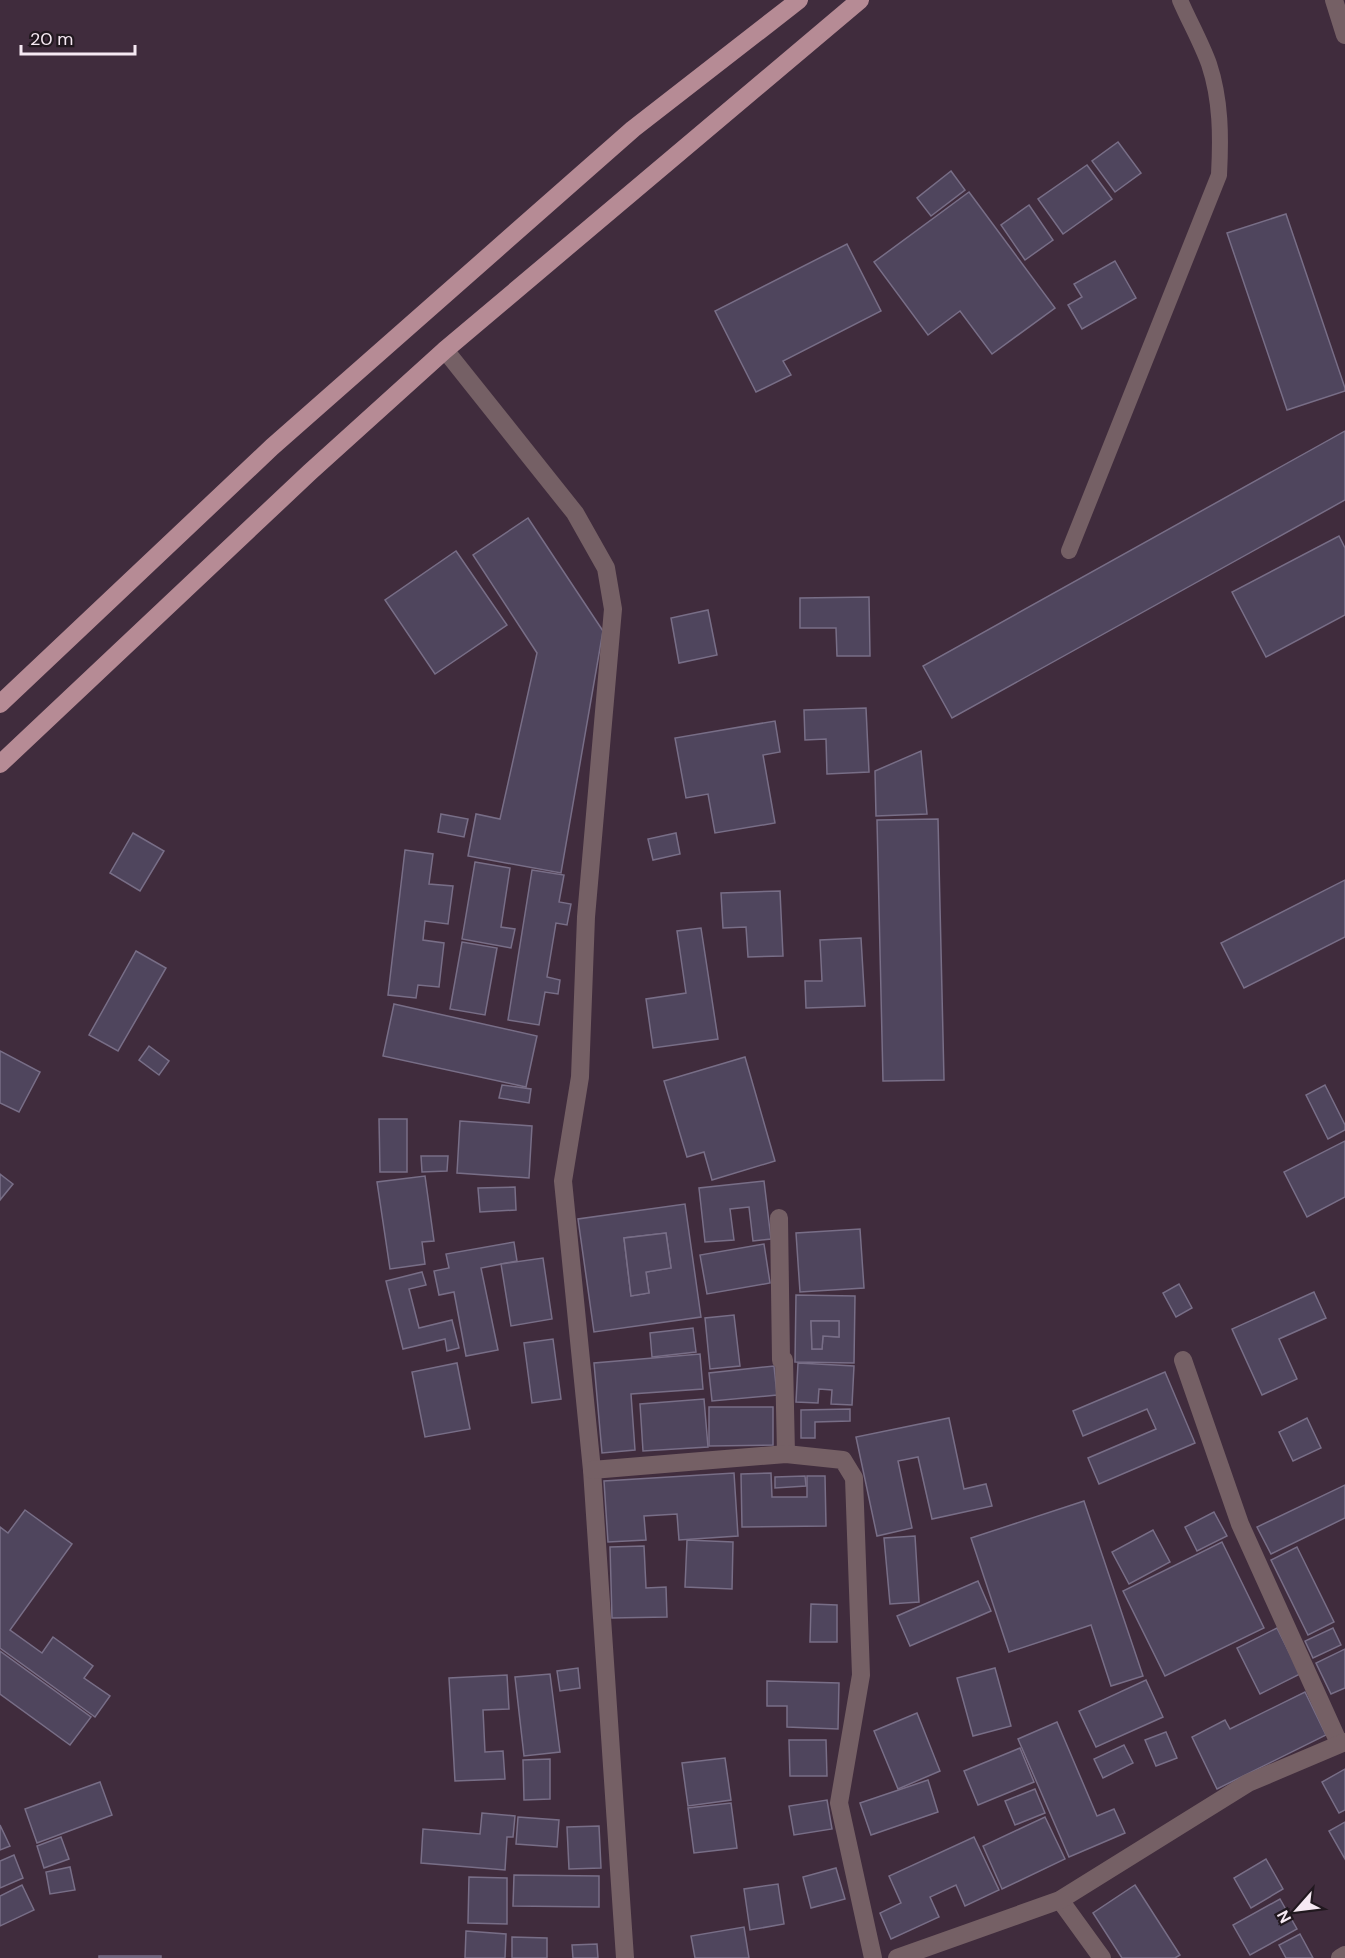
<svg xmlns="http://www.w3.org/2000/svg" width="1345" height="1958" font-family="'DM Sans',sans-serif">
	<style>
		.building { fill: #4f455d; stroke: #786e87; stroke-width: 1.5; fill-rule: evenodd }
		.lines { fill: none; stroke-linecap: round; stroke-linejoin: round }
		.lane { stroke: #756065; stroke-width: 16 }
		.street { stroke: #756065; stroke-width: 18 }
		.primary { stroke: #b68b95; stroke-width: 18 }
	</style>
	<rect width="100%" height="100%" fill="#402c3d"/>
	<g class="building">
		<polygon points="1118,142 1141,173 1115,192 1092,161"/>
		<polygon points="1087,165 1112,199 1063,234 1038,199"/>
		<polygon points="951,171 965,190 931,216 917,198"/>
		<polygon points="969,192 1055,308 992,354 960,311 928,335 874,262"/>
		<polygon points="1029,205 1053,240 1025,260 1001,225"/>
		<polygon points="1286,214 1345,388 1345,391 1287,410 1227,233"/>
		<polygon points="847,244 881,311 783,361 791,375 756,392 715,311"/>
		<polygon points="1115,261 1136,298 1082,329 1068,305 1082,297 1074,284"/>
		<polygon points="1345,431 1345,500 952,718 923,666"/>
		<polygon points="528,518 603,631 561,873 468,856 476,814 500,819 537,653 473,555"/>
		<polygon points="1339,536 1345,548 1345,615 1266,657 1232,592"/>
		<polygon points="456,551 507,625 435,674 385,600"/>
		<polygon points="869,597 870,656 837,656 836,628 800,628 800,598"/>
		<polygon points="708,610 717,655 679,663 671,618"/>
		<polygon points="866,708 869,772 827,774 826,739 805,740 804,710"/>
		<polygon points="775,721 780,752 763,755 775,823 715,833 708,794 686,798 675,738"/>
		<polygon points="921,751 927,814 876,816 875,771"/>
		<polygon points="441,814 468,819 464,837 438,832"/>
		<polygon points="938,819 944,1080 883,1081 877,820"/>
		<polygon points="133,833 164,851 140,891 110,873"/>
		<polygon points="676,833 680,854 653,860 648,839"/>
		<polygon points="405,850 433,854 429,884 453,886 448,924 425,921 423,940 444,943 439,987 418,985 416,998 388,995"/>
		<polygon points="475,862 510,868 501,927 515,929 511,948 462,939"/>
		<polygon points="532,870 564,875 559,902 571,904 567,925 556,923 547,977 560,980 558,994 545,992 539,1025 508,1020"/>
		<polygon points="1345,880 1345,937 1244,988 1221,943"/>
		<polygon points="780,891 783,956 748,957 746,927 723,928 721,893"/>
		<polygon points="701,928 718,1039 653,1048 646,999 686,993 677,931"/>
		<polygon points="861,938 865,1006 806,1008 805,981 822,981 820,940"/>
		<polygon points="462,942 497,948 485,1015 450,1009"/>
		<polygon points="136,951 166,968 118,1051 89,1035"/>
		<polygon points="394,1004 537,1036 526,1087 383,1056"/>
		<polygon points="149,1046 169,1061 159,1075 139,1060"/>
		<polygon points="0,1051 40,1072 19,1112 0,1103"/>
		<polygon points="745,1057 775,1161 712,1180 704,1152 687,1157 664,1081"/>
		<polygon points="502,1085 531,1089 529,1103 499,1098"/>
		<polygon points="1325,1085 1345,1125 1345,1130 1328,1139 1306,1095"/>
		<polygon points="379,1119 407,1119 407,1172 380,1172"/>
		<polygon points="460,1121 532,1126 529,1178 457,1173"/>
		<polygon points="1345,1141 1345,1197 1307,1217 1284,1172"/>
		<polygon points="421,1156 448,1156 447,1171 422,1172"/>
		<polygon points="0,1174 13,1184 0,1200"/>
		<polygon points="425,1176 434,1241 422,1242 425,1264 390,1269 377,1182"/>
		<polygon points="764,1181 771,1239 753,1241 749,1207 730,1209 734,1240 705,1242 699,1188"/>
		<polygon points="515,1187 516,1210 480,1212 478,1188"/>
		<path d="M685,1204L701,1317L594,1332L578,1219ZM666,1233L671,1268L646,1272L649,1293L631,1296L624,1238Z"/>
		<polygon points="860,1229 864,1288 800,1292 796,1233"/>
		<polygon points="666,1233 671,1268 646,1272 649,1293 631,1296 624,1238"/>
		<polygon points="514,1242 517,1261 481,1268 498,1350 466,1356 454,1292 439,1295 434,1271 449,1268 446,1254"/>
		<polygon points="764,1244 770,1283 707,1294 700,1255"/>
		<polygon points="543,1258 552,1319 511,1326 501,1264"/>
		<polygon points="422,1272 426,1285 409,1289 419,1328 452,1320 459,1348 447,1351 445,1339 403,1349 386,1281"/>
		<polygon points="1179,1284 1192,1308 1176,1317 1163,1293"/>
		<polygon points="1314,1292 1326,1318 1279,1339 1297,1379 1262,1395 1232,1329"/>
		<path d="M796,1295L855,1296L854,1363L795,1362ZM811,1321H839V1337L823,1336L822,1349H812Z"/>
		<polygon points="734,1315 740,1366 710,1369 705,1318"/>
		<polygon points="811,1321 839,1321 839,1337 823,1336 822,1349 812,1349"/>
		<polygon points="693,1328 696,1352 652,1357 650,1333"/>
		<polygon points="553,1339 561,1399 532,1403 524,1343"/>
		<polygon points="700,1354 703,1389 631,1394 635,1450 602,1453 594,1363"/>
		<polygon points="457,1363 470,1429 425,1437 412,1372"/>
		<polygon points="798,1363 854,1366 852,1405 831,1404 832,1390 819,1389 818,1403 796,1402"/>
		<polygon points="774,1366 777,1395 712,1401 709,1373"/>
		<polygon points="1165,1372 1195,1443 1099,1484 1088,1458 1156,1429 1147,1409 1083,1436 1073,1411"/>
		<polygon points="704,1399 708,1447 643,1451 640,1404"/>
		<polygon points="709,1407 773,1407 773,1445 709,1446"/>
		<polygon points="850,1409 850,1421 815,1422 815,1438 801,1438 801,1410"/>
		<polygon points="949,1418 964,1489 986,1484 992,1506 932,1519 918,1457 898,1461 912,1528 877,1536 856,1437"/>
		<polygon points="1307,1418 1321,1448 1293,1461 1279,1432"/>
		<polygon points="734,1473 738,1536 679,1540 677,1514 644,1516 646,1540 608,1542 604,1481"/>
		<polygon points="771,1473 772,1497 807,1497 807,1476 825,1476 826,1526 742,1527 741,1474"/>
		<polygon points="805,1476 806,1486 775,1488 775,1477"/>
		<polygon points="1345,1485 1345,1518 1271,1554 1257,1527"/>
		<polygon points="1084,1501 1143,1676 1111,1686 1091,1625 1009,1652 971,1538"/>
		<polygon points="25,1510 72,1544 10,1630 42,1653 53,1637 93,1666 84,1678 110,1696 95,1717 0,1648 0,1527 8,1533"/>
		<polygon points="1214,1512 1227,1536 1197,1551 1185,1527"/>
		<polygon points="1153,1530 1170,1562 1129,1584 1112,1552"/>
		<polygon points="915,1536 919,1602 890,1604 884,1538"/>
		<polygon points="687,1540 733,1542 732,1589 685,1587"/>
		<polygon points="1222,1542 1264,1628 1165,1676 1123,1591"/>
		<polygon points="644,1546 646,1588 666,1587 667,1617 612,1618 610,1547"/>
		<polygon points="1297,1547 1334,1622 1308,1635 1271,1560"/>
		<polygon points="978,1581 991,1611 910,1646 897,1616"/>
		<polygon points="811,1604 837,1605 837,1642 810,1642"/>
		<polygon points="1277,1628 1300,1674 1260,1694 1237,1648"/>
		<polygon points="1333,1628 1341,1645 1313,1658 1305,1641"/>
		<polygon points="1345,1649 1345,1688 1331,1694 1316,1663"/>
		<polygon points="0,1651 91,1717 70,1745 0,1694"/>
		<polygon points="578,1668 580,1688 560,1691 557,1671"/>
		<polygon points="995,1668 1011,1726 973,1736 957,1678"/>
		<polygon points="550,1674 560,1752 524,1756 515,1677"/>
		<polygon points="507,1675 509,1709 483,1710 485,1752 503,1751 505,1779 455,1781 449,1678"/>
		<polygon points="1146,1680 1163,1717 1096,1747 1079,1711"/>
		<polygon points="767,1681 839,1683 838,1729 787,1727 787,1706 767,1706"/>
		<polygon points="1305,1692 1326,1735 1217,1789 1192,1737 1225,1720 1230,1729"/>
		<polygon points="917,1713 940,1771 898,1789 874,1731"/>
		<polygon points="1057,1722 1097,1816 1114,1809 1125,1833 1069,1857 1018,1739"/>
		<polygon points="1166,1732 1177,1758 1156,1766 1145,1740"/>
		<polygon points="789,1740 826,1740 827,1776 790,1776"/>
		<polygon points="1124,1745 1133,1763 1103,1778 1094,1759"/>
		<polygon points="1020,1748 1034,1782 978,1805 964,1771"/>
		<polygon points="725,1758 731,1800 688,1806 682,1763"/>
		<polygon points="550,1759 550,1799 524,1800 523,1760"/>
		<polygon points="1345,1769 1345,1810 1339,1813 1322,1782"/>
		<polygon points="928,1780 938,1812 871,1835 860,1803"/>
		<polygon points="100,1782 112,1815 37,1843 25,1809"/>
		<polygon points="1035,1789 1045,1813 1015,1825 1005,1801"/>
		<polygon points="827,1800 832,1829 794,1835 789,1806"/>
		<polygon points="731,1803 737,1848 694,1853 688,1808"/>
		<polygon points="482,1813 515,1816 513,1837 507,1837 505,1870 421,1863 423,1829 480,1834"/>
		<polygon points="518,1817 559,1820 557,1847 516,1844"/>
		<polygon points="1045,1817 1065,1859 1002,1889 983,1846"/>
		<polygon points="1345,1822 1345,1859 1329,1831"/>
		<polygon points="0,1825 10,1846 0,1850"/>
		<polygon points="599,1826 601,1868 569,1869 567,1827"/>
		<polygon points="61,1837 69,1859 44,1868 37,1846"/>
		<polygon points="974,1837 999,1890 965,1906 956,1885 930,1897 939,1917 891,1939 880,1913 901,1903 889,1876"/>
		<polygon points="14,1855 23,1878 0,1888 0,1861"/>
		<polygon points="1266,1859 1283,1889 1251,1908 1234,1878"/>
		<polygon points="70,1867 75,1890 50,1894 46,1872"/>
		<polygon points="836,1868 845,1899 811,1908 803,1877"/>
		<polygon points="514,1875 599,1876 599,1907 513,1906"/>
		<polygon points="469,1877 507,1878 507,1924 468,1923"/>
		<polygon points="778,1884 784,1924 750,1930 744,1889"/>
		<polygon points="22,1885 34,1910 0,1926 0,1896"/>
		<polygon points="1135,1885 1180,1955 1175,1958 1122,1958 1093,1913"/>
		<polygon points="1280,1899 1297,1929 1250,1955 1233,1925"/>
		<polygon points="744,1927 749,1958 695,1958 691,1936"/>
		<polygon points="466,1931 506,1934 505,1958 465,1958"/>
		<polygon points="1300,1934 1313,1958 1286,1958 1279,1945"/>
		<polygon points="512,1937 547,1938 547,1958 512,1958"/>
		<polygon points="597,1944 598,1958 573,1958 572,1945"/>
		<rect x="99" y="1956" width="62" height="2"/>
	</g>
	<g class="lines">
		<path class="lane" d="M1069,551L1219,175C1221,137 1221,100 1209,64C1201,42 1189,21 1180,0"/>
		<g class="street">
			<polyline points="1334,0 1345,35"/>
			<polyline points="445,350 575,513 606,568 613,609 586,917 580,1077 563,1181 592,1470 625,1958"/>
			<polyline points="779,1218 781,1360 784,1360 786,1454"/>
			<polyline points="1183,1360 1240,1524 1339,1743"/>
			<polyline points="592,1470 786,1454 843,1460 854,1478 861,1675 839,1803 873,1958"/>
			<polyline points="1060,1900 1102,1958"/>
			<polyline points="897,1958 1060,1900 1248,1783 1345,1742"/>
			<polyline points="1340,1958 1345,1955"/>
		</g>
		<g class="primary">
			<polyline points="0,704 272,447 633,129 799,0"/>
			<polyline points="0,764 310,472 445,350 860,0"/>
		</g>
	</g>
	<g transform="translate(1297 1910) rotate(242)" stroke="#21181f" stroke-width="4.5" paint-order="stroke">
	<path d="M0-4.5L10 22L0 15L-10 22Z" fill="#f6e9f3"/>
	<text y="-9" font-size="16" font-weight="bold" text-anchor="middle" fill="#f6e9f3">N</text>
	</g>
	<path d="M21 45v9h114v-9" fill="none" stroke="#f6e9f3" stroke-width="3"/>
	<text x="30" y="45" font-size="18" fill="#f6e9f3" stroke="#21181f" stroke-width="4.5" paint-order="stroke">20 m</text>
</svg>
